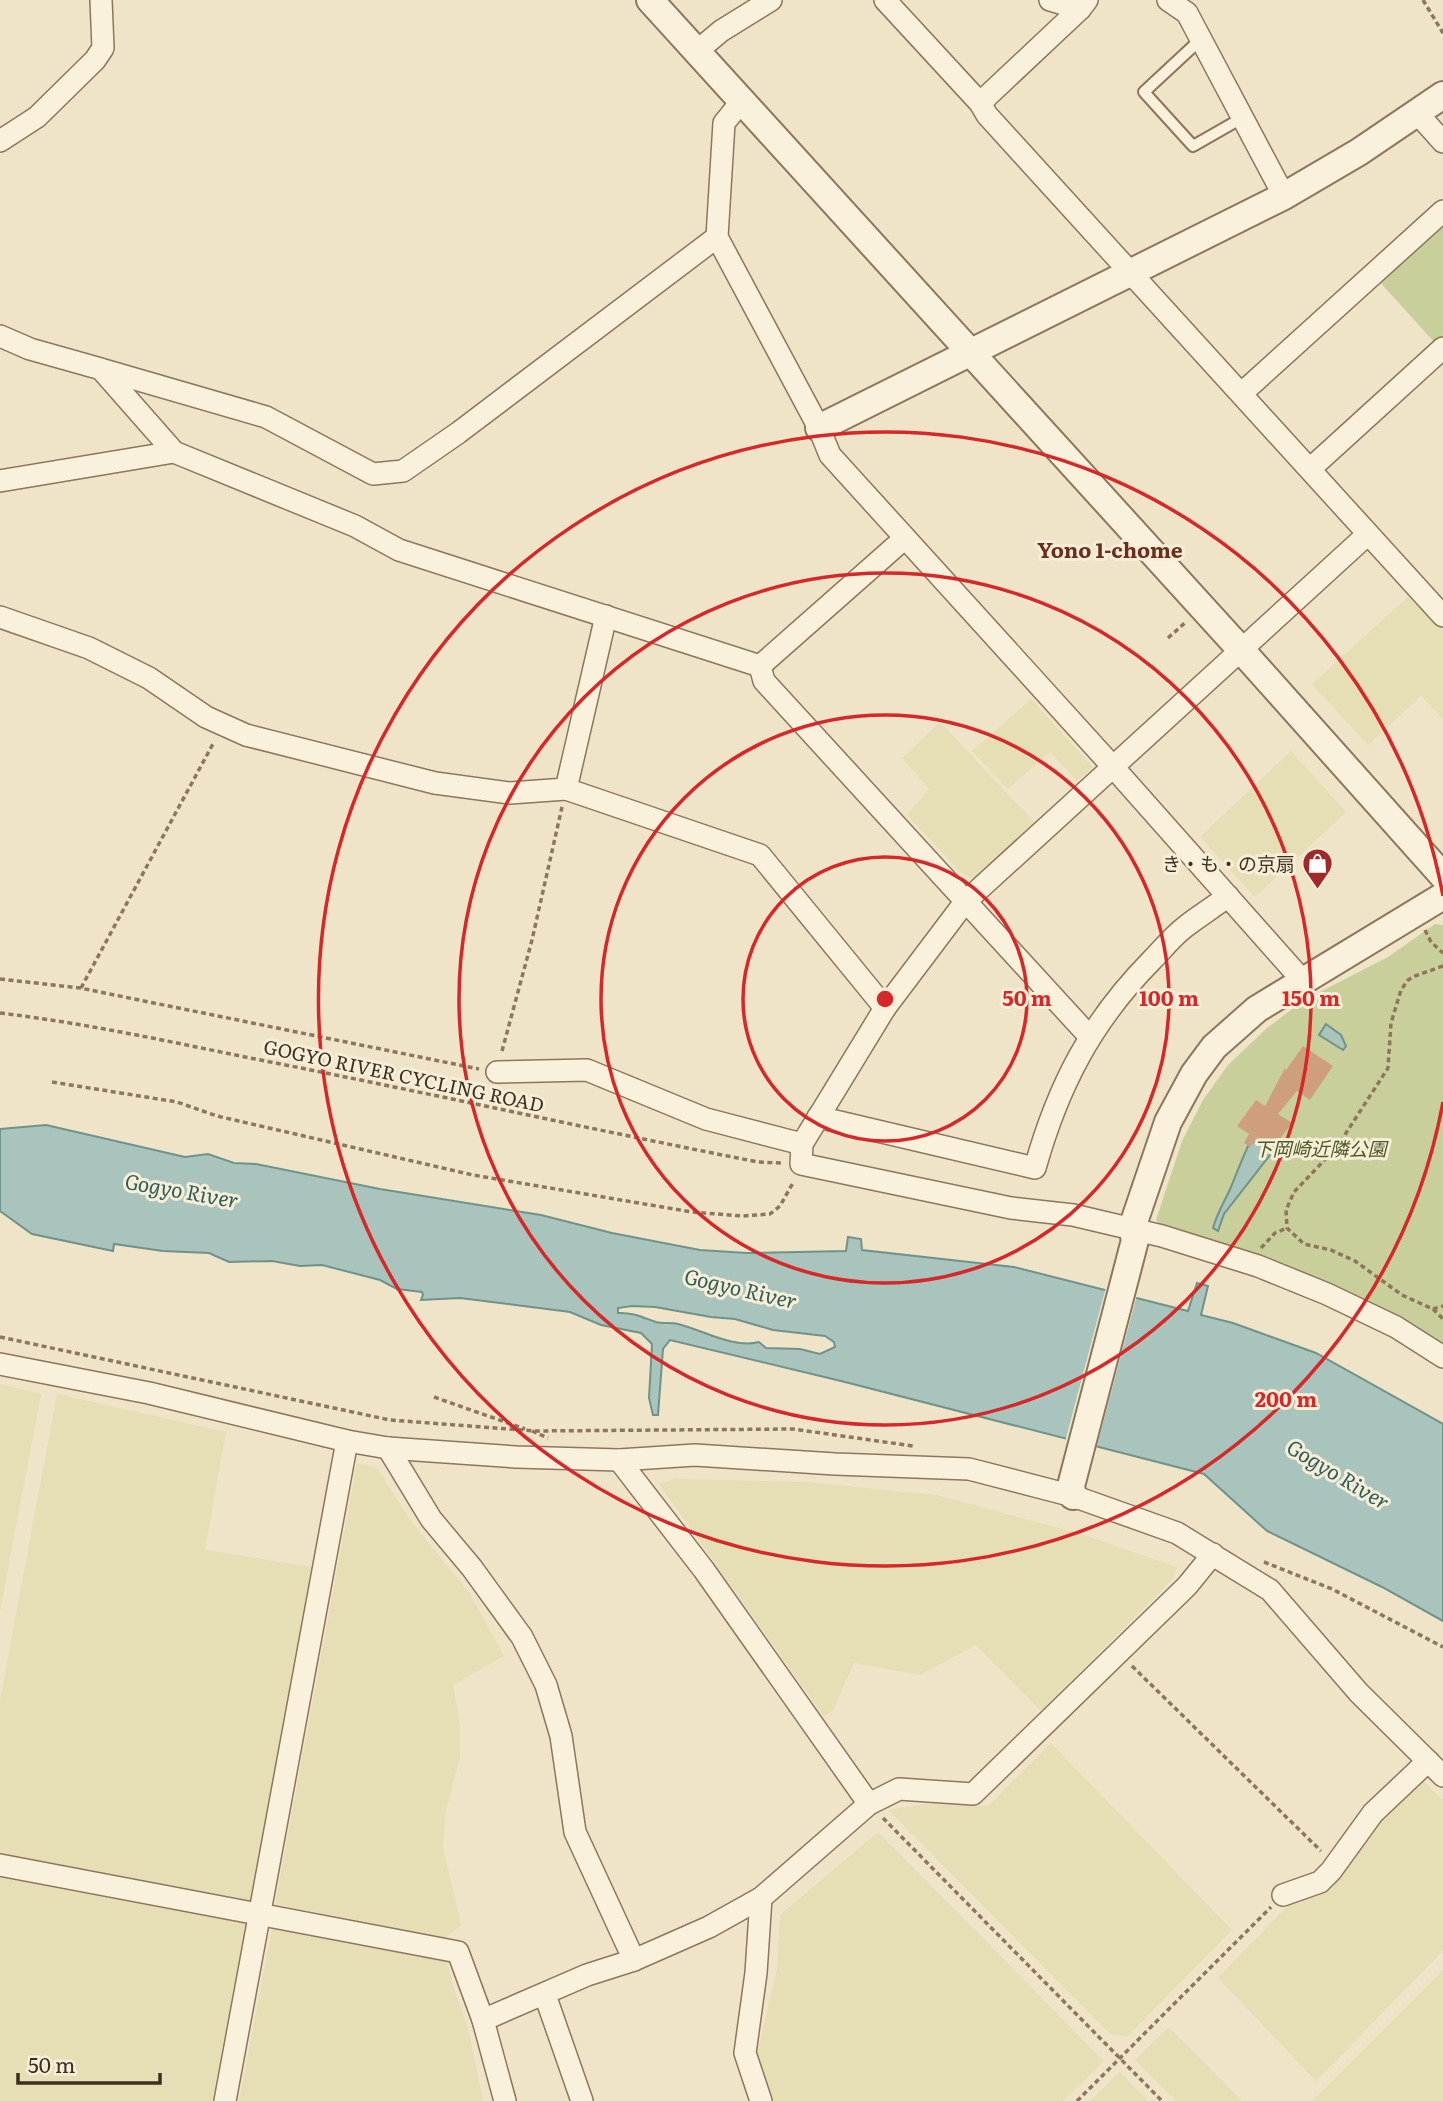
<svg xmlns="http://www.w3.org/2000/svg" width="1443" height="2101" font-family="Literata,'Noto Sans JP',serif">
	<style>
		.farmland { fill: #e6deb5 }
		.green { fill: #c9cf9b }
		.water { fill: #a9c4bc; stroke: #6f938a; stroke-width: 2; fill-rule: evenodd }
		.pier { fill: #f0e4c8 }
		.building { fill: #cf9f7d }
		.lines { fill: none; stroke-linecap: round; stroke-linejoin: round }
		.service-casing { stroke: #8d765c; stroke-width: 14 }
		.minor-casing { stroke: #8d765c; stroke-width: 24 }
		.tertiary-casing { stroke: #8d765c; stroke-width: 30 }
		.path { stroke: #8d765c; stroke-width: 3.5; stroke-dasharray: 5 3.5; stroke-linecap: butt }
		.service { stroke: #faf1dc; stroke-width: 10 }
		.minor { stroke: #faf1dc; stroke-width: 21 }
		.tertiary { stroke: #faf1dc; stroke-width: 26 }
		.ring { fill: none; stroke: #d62828; stroke-width: 3.5 }
		.labels { text-anchor: middle; dominant-baseline: central; stroke-width: 6; stroke-linejoin: round; paint-order: stroke }
		.poi-label { font-size: 19px; fill: #3d2e20; stroke: #f7eed8; text-anchor: end }
		.street-label { font-size: 19px; fill: #3d2e20; stroke: #f7eed8 }
		.park-label { font-size: 19px; font-style: italic; fill: #4d5a26; stroke: #f7eed8 }
		.neighbourhood-label { font-size: 21px; font-weight: bold; fill: #6b2e1e; stroke: #f7eed8 }
		.water-label { font-size: 21px; font-style: italic; fill: #2f5d5a; stroke: #f7eed8 }
		.centre { fill: #d62828; stroke: #f7eed8; stroke-width: 3.5 }
		.ring-label { font-size: 21px; text-anchor: middle; font-weight: bold; fill: #d62828; stroke: #f7eed8; stroke-width: 6; stroke-linejoin: round; paint-order: stroke }
	</style>
	<rect width="100%" height="100%" fill="#f0e4c8"/>
	<g class="farmland">
		<polygon points="1410,595 1443,631 1443,719 1421,696 1368,745 1312,684"/>
		<polygon points="1031,699 1093,767 1077,781 1050,752 1008,789 972,751"/>
		<polygon points="940,722 1035,823 973,879 960,872 907,815 929,789 902,758"/>
		<polygon points="1291,751 1346,812 1255,897 1200,837"/>
		<polygon points="0,1384 41,1394 0,1611"/>
		<polygon points="57,1394 226,1432 205,1550 312,1567 251,1901 0,1854 0,1700"/>
		<polygon points="357,1463 377,1468 411,1521 470,1594 504,1656 453,1685 460,1725 460,1758 446,1810 443,1848 461,1925 445,1938 275,1904"/>
		<polygon points="674,1479 808,1482 936,1495 1078,1533 1177,1567 1172,1580 1041,1711 976,1645 920,1675 854,1663 833,1710 824,1717 659,1484"/>
		<polygon points="1051,1743 1232,1930 1127,2037 1110,2034 888,1810 925,1804 988,1806"/>
		<polygon points="1420,1778 1443,1800 1443,1951 1316,2081 1218,1978 1290,1903 1332,1889 1373,1826"/>
		<polygon points="878,1832 1104,2061 1063,2101 774,2101 757,2054 777,1969 780,1915"/>
		<polygon points="0,1873 247,1918 212,2101 0,2101"/>
		<polygon points="273,1923 447,1961 453,1986 468,2028 483,2101 239,2101"/>
		<polygon points="1443,1970 1443,2101 1312,2101"/>
		<polygon points="1169,2027 1242,2101 1176,2101 1135,2060"/>
		<polygon points="1120,2072 1148,2101 1090,2101"/>
	</g>
	<g class="green">
		<polygon points="1443,222 1443,335 1435,343 1378,280"/>
		<polygon points="1435,924 1443,925 1443,1350 1166,1231 1156,1220 1182,1141 1203,1100 1228,1065 1267,1028 1304,1000 1388,957"/>
	</g>
	<g class="water">
		<polygon points="1326,1024 1341,1035 1346,1046 1343,1050 1319,1035"/>
		<path d="M46,1125L185,1157L208,1154L234,1163L256,1164L380,1189L541,1215L612,1233L700,1250L747,1253L846,1251L848,1237L861,1239L862,1250L1014,1267L1188,1311L1197,1283L1208,1286L1201,1315L1233,1323L1316,1353L1443,1424V1621L1382,1587L1267,1531L1204,1474L841,1381L670,1340L663,1349L658,1415H653L649,1398L652,1344L641,1333L601,1325L570,1312L460,1298L421,1300L423,1295L422,1292L397,1289L380,1280L322,1265L300,1266L272,1261L229,1262L209,1253L163,1251L114,1244L113,1251L32,1234L0,1211V1129ZM632,1306L655,1307L711,1317L735,1319L773,1330L825,1336L834,1342L835,1347L820,1354L800,1349L766,1348L759,1342C734,1349 703,1330 678,1324C671,1322 664,1324 656,1322C644,1318 632,1312 618,1313V1308Z"/>
		<path d="M1251,1140L1273,1151L1224,1214L1218,1231L1213,1228C1217,1213 1225,1201 1231,1187C1238,1170 1243,1156 1251,1140Z"/>
	</g>
	<polygon class="pier" points="1106,1287 1137,1295 1096,1450 1065,1442"/>
	<polygon class="building" points="1303,1046 1333,1066 1310,1100 1297,1091 1278,1114 1292,1123 1273,1148 1257,1139 1250,1147 1244,1143 1249,1134 1237,1126 1256,1100 1265,1106 1285,1068 1286,1070"/>
	<g class="lines">
		<defs>
			<polyline id="service" points="1201,39 1144,92 1193,146 1242,118"/>
			<g id="minor">
				<polyline points="885,0 980,103 987,115 1443,616"/>
				<polyline points="1050,0 1080,9"/>
				<polyline points="1168,0 1187,13 1284,196"/>
				<polyline points="696,52 721,31 771,0"/>
				<polyline points="741,102 724,123 717,237 819,428 830,455 1114,768 1303,981"/>
				<polyline points="980,103 1080,9 1087,0"/>
				<polyline points="1417,113 1443,142"/>
				<polyline points="0,141 37,117 95,60 103,48 101,0"/>
				<polyline points="0,336 30,349 101,369 174,452 355,526 399,550 760,666"/>
				<polyline points="104,370 266,417 373,474 403,471 458,433 717,237"/>
				<polyline points="1242,393 1443,211"/>
				<polyline points="1310,469 1443,348"/>
				<polyline points="0,481 174,452"/>
				<polyline points="1368,534 965,902 885,1008 802,1144 801,1164 1011,1208 1073,1215 1162,1236 1258,1266 1327,1294 1396,1327 1443,1357"/>
				<polyline points="606,616 566,789 760,855 885,1008"/>
				<polyline points="0,617 89,648 149,678 206,717 246,735 435,783 510,793 566,789"/>
				<polyline points="760,666 764,681 1089,1036"/>
				<polyline points="760,666 905,538"/>
				<polyline points="497,1072 587,1070 706,1119 802,1144"/>
				<path d="M818,1117L1035,1168C1058,1086 1091,1022 1151,961C1162,950 1172,937 1185,927C1199,916 1214,907 1228,896"/>
				<polyline points="0,1364 149,1393 347,1441 388,1448 516,1457 619,1460 695,1455 835,1464 969,1469 1073,1496 1177,1533 1270,1590 1359,1693 1443,1776"/>
				<polyline points="388,1448 431,1519 472,1568 522,1637 546,1685 561,1736 575,1832 634,1960"/>
				<polyline points="619,1460 704,1570 869,1804"/>
				<polyline points="0,1865 458,1952 483,2020 505,2101"/>
				<polyline points="1283,1895 1320,1882 1331,1871 1373,1813 1428,1761"/>
				<polyline points="761,1898 756,1973 745,2053 761,2101"/>
				<polyline points="545,1995 582,2101"/>
				<polyline points="483,2020 587,1975 634,1960 709,1927 761,1898 869,1804 899,1789 973,1794 1187,1586 1213,1554"/>
				<polyline points="225,2101 347,1441"/>
			</g>
			<g id="tertiary">
				<polyline points="650,0 1242,651 1443,876"/>
				<polyline points="819,428 1284,196 1359,152 1443,95"/>
				<polyline points="1073,1496 1071,1486 1135,1240 1132,1228 1168,1122 1194,1074 1214,1047 1257,1009 1443,896"/>
			</g>
		</defs>
		<use href="#service" class="service-casing"/>
		<use href="#minor" class="minor-casing"/>
		<use href="#tertiary" class="tertiary-casing"/>
		<g class="path">
			<polyline points="1423,0 1443,33"/>
			<polyline points="1168,638 1187,621"/>
			<polyline points="1425,930 1431,942 1443,953"/>
			<polyline points="1443,966 1415,976 1408,980 1401,990 1391,1023 1388,1068 1337,1147 1294,1192 1286,1210 1287,1228 1304,1244 1331,1250 1355,1261 1402,1295 1433,1309 1443,1319"/>
			<polyline points="0,979 80,988 479,1069"/>
			<polyline points="81,988 214,742"/>
			<path d="M0,1013C84,1023 167,1041 250,1058C420,1091 589,1129 758,1162L781,1163"/>
			<polyline points="502,1051 532,940 562,807"/>
			<polyline points="52,1082 177,1102 217,1116 473,1175 692,1212 742,1216 770,1214 780,1206 794,1181"/>
			<polyline points="1261,1248 1275,1233 1287,1228"/>
			<polyline points="1433,1309 1443,1306"/>
			<polyline points="0,1337 390,1420 535,1431 793,1429 913,1446"/>
			<polyline points="434,1397 525,1429"/>
			<polyline points="532,1431 548,1438"/>
			<polyline points="1264,1562 1332,1589 1443,1647"/>
			<polyline points="1132,1666 1321,1851"/>
			<polyline points="883,1818 1162,2101"/>
			<polyline points="1077,2101 1271,1907"/>
		</g>
		<use href="#service" class="service"/>
		<use href="#minor" class="minor"/>
		<use href="#tertiary" class="tertiary"/>
	</g>
	<g class="ring">
		<circle cx="885" cy="999" r="142"/>
		<circle cx="885" cy="999" r="284"/>
		<circle cx="885" cy="999" r="426"/>
		<path d="M1443 1102A567 567 0 1 1 1443 896"/>
	</g>
	<defs>
		<symbol id="shop-pin" viewBox="-11 -11 22 30"><path d="M0 17L-7.5 6A9.5 9.5 0 1 1 7.5 6Z" fill="#9e2a2b" stroke="#f7eed8"/><path d="M-5-2.5h2.3a2.7 3.5 0 0 1 5.4 0H5L5.5 6h-11ZM-1.5-2.5h3a1.5 2.3 0 0 0-3 0Z" fill="#fff"/></symbol>
	</defs>
	<g fill-rule="evenodd">
		<use href="#shop-pin" x="1300" y="846" width="35" height="47"/>
	</g>
	<g class="labels">
		<g class="poi-label">
			<text x="1295" y="863">き・も・の京扇</text>
		</g>
		<g class="street-label">
			<text transform="translate(404 1075) rotate(12)">GOGYO RIVER CYCLING ROAD</text>
		</g>
		<g class="park-label">
			<text x="1320" y="1148">下岡崎近隣公園</text>
		</g>
		<g class="neighbourhood-label">
			<text x="1110" y="548">Yono 1-chome</text>
		</g>
		<g class="water-label">
			<text transform="translate(182 1189) rotate(10)">Gogyo River</text>
			<text transform="translate(741 1287) rotate(13)">Gogyo River</text>
			<text transform="translate(1339 1473) rotate(31)">Gogyo River</text>
		</g>
	</g>
	<circle cx="885" cy="999" r="10" class="centre"/>
	<g class="ring-label">
		<text x="1027" y="1006">50 m</text>
		<text x="1169" y="1006">100 m</text>
		<text x="1311" y="1006">150 m</text>
		<text x="1286" y="1407">200 m</text>
	</g>
	<path d="M18 2073v10h142v-10" fill="none" stroke="#3d2e20" stroke-width="3.5"/>
	<text x="28" y="2073" font-size="21" fill="#3d2e20" stroke="#f7eed8" stroke-width="5" paint-order="stroke">50 m</text>
</svg>
